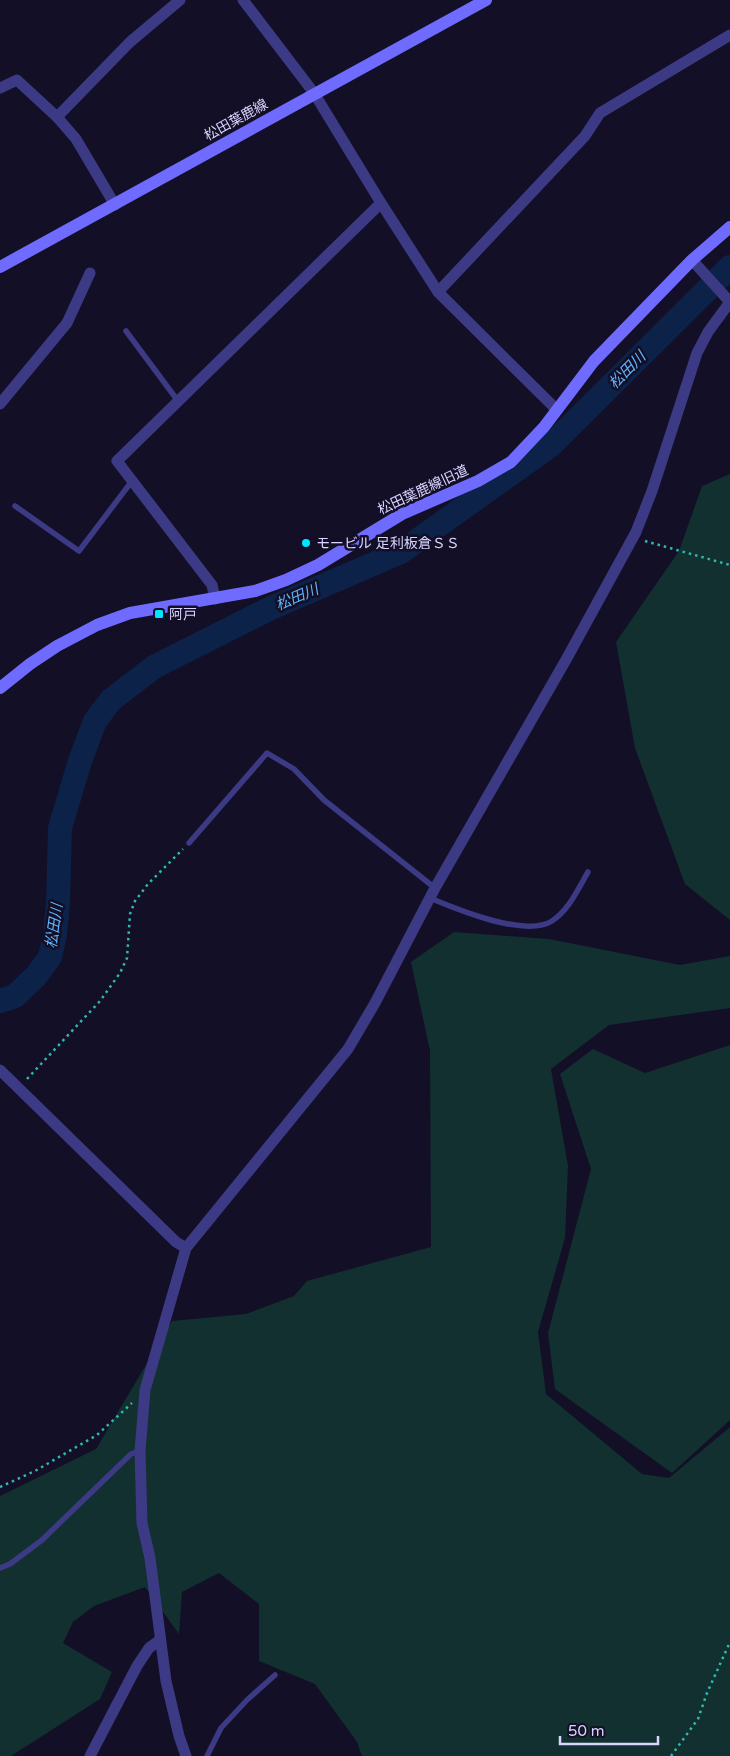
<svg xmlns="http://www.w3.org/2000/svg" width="730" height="1756" font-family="'Varela Round','Noto Sans JP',sans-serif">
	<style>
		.green { fill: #12302f }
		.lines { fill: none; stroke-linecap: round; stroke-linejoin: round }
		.river { stroke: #0c2248; stroke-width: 24 }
		.path { stroke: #2fb8b0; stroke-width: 2.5; stroke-dasharray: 2.5 4; stroke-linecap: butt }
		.lane { stroke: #3d3a85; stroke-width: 5.5 }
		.street { stroke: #3d3a85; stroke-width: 11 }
		.secondary { stroke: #6f6bff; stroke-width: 12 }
		.poi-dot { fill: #00e5ff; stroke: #130f26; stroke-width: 2 }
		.labels { text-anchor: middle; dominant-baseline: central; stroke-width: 5; stroke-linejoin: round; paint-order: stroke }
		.street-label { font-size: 14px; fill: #d9d4ff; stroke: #130f26 }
		.poi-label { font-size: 14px; fill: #d9d4ff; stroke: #130f26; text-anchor: start }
		.water-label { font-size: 15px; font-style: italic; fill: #62b6ff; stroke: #130f26 }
	</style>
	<rect width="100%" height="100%" fill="#130f26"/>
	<g class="green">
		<polygon points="730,474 730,920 685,884 635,748 616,642 679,551 702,486"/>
		<polygon points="454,932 549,939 680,965 730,956 730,1008 609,1025 551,1069 568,1166 565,1238 538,1332 546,1394 642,1474 669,1478 730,1427 730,1756 362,1756 357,1742 315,1684 259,1661 259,1604 219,1573 182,1592 179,1634 145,1587 94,1606 73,1622 63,1643 112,1672 100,1699 11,1756 0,1756 0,1496 96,1449 172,1321 246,1314 294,1296 307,1281 431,1247 430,1051 411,962"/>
		<polygon points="730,1045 730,1420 672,1473 555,1389 548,1333 591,1169 560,1074 593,1049 645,1073"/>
	</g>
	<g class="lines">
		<polyline class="river" points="0,1001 15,996 36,976 50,957 55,935 58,903 60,828 80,761 95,721 111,700 154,667 269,609 401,552 550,446 730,267"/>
		<g class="path">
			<polyline points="645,541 730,565"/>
			<polyline points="27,1079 100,1001 120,973 127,958 130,914 135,901 148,884 183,849"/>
			<polyline points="0,1487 35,1471 97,1435 132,1403"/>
			<polyline points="671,1756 698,1719 707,1693 730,1642"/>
		</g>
		<g class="lane">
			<polyline points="126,331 178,401"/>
			<polyline points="15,506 79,551 132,481"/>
			<polyline points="189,843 267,753 294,769 324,800 435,888"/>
			<path d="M430,898C456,909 525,938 552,921C569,910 578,889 588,872"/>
			<polyline points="0,1568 10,1564 42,1540 131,1454 140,1451"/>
			<polyline points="207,1756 221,1728 247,1700 275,1675"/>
		</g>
		<g class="street">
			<polyline points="243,0 314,93 381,203 438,292 585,136 600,113 730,35"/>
			<polyline points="0,88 17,80 57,117 76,139 115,205"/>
			<polyline points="57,117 130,42 180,0"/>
			<polyline points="692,260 730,302"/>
			<polyline points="438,292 556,409"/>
			<polyline points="0,404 67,323 90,273"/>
			<polyline points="215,599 212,585 117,461 381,203"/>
			<polyline points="0,1070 176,1242 186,1248"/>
			<polyline points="90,1756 137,1666 149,1648 160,1640"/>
			<polyline points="186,1756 179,1736 166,1681 150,1558 142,1523 140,1451 145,1390 186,1248 348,1049 375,1003 435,888 567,658 636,532 652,491 697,353 708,332 730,302"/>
		</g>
		<g class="secondary">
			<polyline points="0,267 486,0"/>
			<polyline points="0,688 30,664 57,646 97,625 130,613 255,591 286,580 318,565 402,514 478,481 511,462 544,427 594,361 692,260 730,227"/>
		</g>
	</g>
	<g class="poi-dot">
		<circle cx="306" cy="543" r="5"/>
		<rect x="154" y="609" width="10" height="10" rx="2.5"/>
	</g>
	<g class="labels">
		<g class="street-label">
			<text transform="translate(236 120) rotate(-29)">松田葉鹿線</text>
			<text transform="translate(423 490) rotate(-25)">松田葉鹿線旧道</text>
		</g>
		<g class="poi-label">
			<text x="316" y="543">モービル 足利板倉ＳＳ</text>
			<text x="169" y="614">阿戸</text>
		</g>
		<g class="water-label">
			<text transform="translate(627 370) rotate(-45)">松田川</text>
			<text transform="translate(297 597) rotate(-23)">松田川</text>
			<text transform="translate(54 926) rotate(-82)">松田川</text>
		</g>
	</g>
	<path d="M560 1736v8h98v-8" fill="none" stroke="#d9d4ff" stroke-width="2.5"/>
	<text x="568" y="1736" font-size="15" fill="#d9d4ff" stroke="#130f26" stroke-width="4" paint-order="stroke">50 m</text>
</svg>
